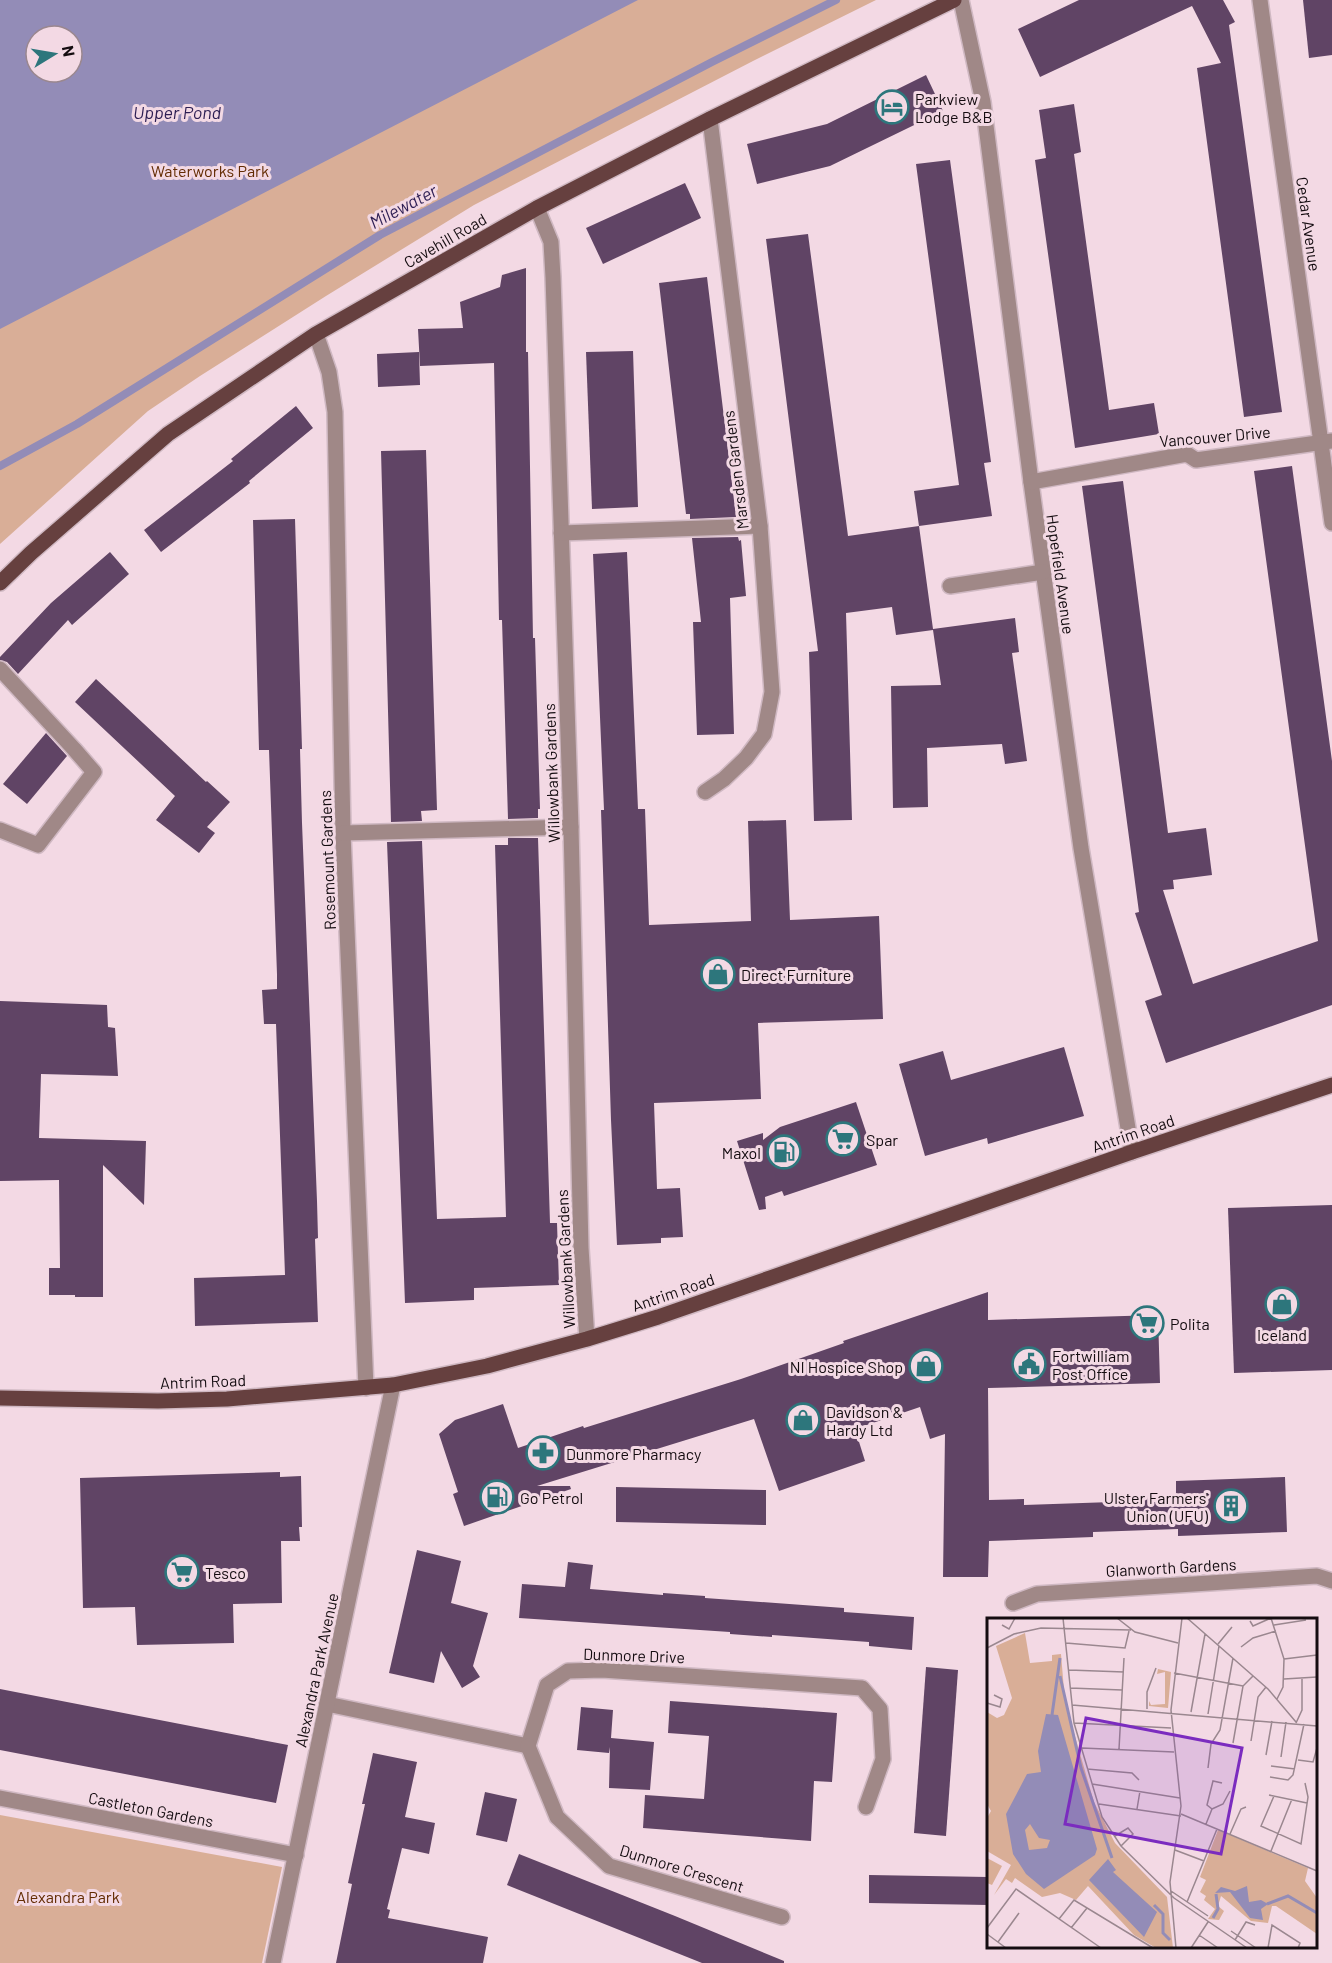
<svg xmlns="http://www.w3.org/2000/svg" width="1332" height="1963" font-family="Barlow,sans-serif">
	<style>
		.green { fill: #d9ae97; fill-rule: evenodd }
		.water { fill: #938cb7; fill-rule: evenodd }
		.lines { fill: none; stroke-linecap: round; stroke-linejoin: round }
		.stream { stroke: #938cb7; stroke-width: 8 }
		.building { fill: #604465 }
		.minor-casing { stroke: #cfb8c2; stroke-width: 18 }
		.major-casing { stroke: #cfb8c2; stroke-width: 18 }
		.minor { stroke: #a08887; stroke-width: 15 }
		.major { stroke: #66403f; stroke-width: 15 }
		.labels { text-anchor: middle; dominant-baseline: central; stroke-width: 6; stroke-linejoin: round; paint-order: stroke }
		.poi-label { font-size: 16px; fill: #140c10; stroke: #f3d9e4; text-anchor: start }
		.park-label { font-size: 16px; fill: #632c03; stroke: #f3d9e4 }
		.street-label { font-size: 16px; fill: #140c10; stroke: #f3d9e4 }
		.water-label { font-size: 18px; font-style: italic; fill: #2d1e53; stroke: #f3d9e4 }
		.inset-river { fill: none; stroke: #938cb7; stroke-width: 3 }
		.inset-road { fill: none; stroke: #9a878f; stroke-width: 1.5 }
		.view { fill: #7b2cbf; fill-opacity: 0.15; stroke: #7b2cbf; stroke-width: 3 }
		.inset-edge { fill: none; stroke: #140c10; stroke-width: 3 }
	</style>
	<rect width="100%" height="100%" fill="#f3d9e4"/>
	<g class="green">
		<path d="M0,0H876L753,61L474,205L326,296L200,376L148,411L0,544ZM36,36H72V72H36Z"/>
		<polygon points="0,1815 282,1867 262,1963 0,1963"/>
	</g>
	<path class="water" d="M0,0H638L0,329ZM36,36H72V72H36Z"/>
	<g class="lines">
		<polyline class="stream" points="0,466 77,424 380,235 712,62 836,0"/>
	</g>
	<g class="building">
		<polygon points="1079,0 1223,0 1235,22 1229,25 1282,412 1244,417 1197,68 1221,63 1192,6 1040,77 1018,29"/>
		<polygon points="1303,0 1332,0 1332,55 1309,58"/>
		<polygon points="926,75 943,111 830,166 757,184 747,144 827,124"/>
		<polygon points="1074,104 1081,152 1074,154 1109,410 1154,403 1159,434 1075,448 1035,160 1046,158 1039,110"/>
		<polygon points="950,160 991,462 984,463 992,516 919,526 914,491 959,485 916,164"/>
		<polygon points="685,183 701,218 603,264 586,228"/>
		<polygon points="808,234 848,536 919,526 933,629 1015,618 1019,652 1012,653 1027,761 1005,764 1002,744 927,748 928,807 893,808 891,686 941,685 933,630 896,635 892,607 846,613 852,820 814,821 809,652 818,651 766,239"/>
		<polygon points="526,268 526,299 523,300 526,299 526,352 528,352 533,638 535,638 540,809 538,809 538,818 508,819 502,620 499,620 494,363 420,366 418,329 463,328 460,302 500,287 502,275"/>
		<polygon points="707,277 736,517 690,519 690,514 686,514 684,497 659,283"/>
		<polygon points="633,351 638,507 592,509 586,352"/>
		<polygon points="419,352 420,385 378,387 377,354"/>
		<polygon points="296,406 313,428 249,481 250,483 161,552 144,530 233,461 231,459"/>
		<polygon points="426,450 437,810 421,811 422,821 391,822 381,451"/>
		<polygon points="1292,466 1332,761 1332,1005 1166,1063 1145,1001 1162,995 1135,913 1139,912 1082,486 1123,481 1168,833 1206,828 1212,875 1173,880 1174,889 1163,890 1193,984 1318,941 1254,471"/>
		<polygon points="295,519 302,749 300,749 302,823 317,1201 318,1238 315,1239 318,1322 195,1326 194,1278 285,1275 276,1024 264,1024 262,990 277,989 277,974 269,750 259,750 253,520"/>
		<polygon points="738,537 739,541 741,540 746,596 730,598 734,734 697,735 693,622 701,622 692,538"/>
		<polygon points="110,552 129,574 72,625 68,620 18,674 7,662 0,660 0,657 51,603"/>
		<polygon points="627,552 638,809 645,809 649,925 751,921 748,821 786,820 790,920 879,916 883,1019 758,1023 761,1099 654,1103 657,1189 680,1188 683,1237 661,1238 661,1243 617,1245 611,1120 604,901 601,810 604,810 593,554"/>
		<polygon points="96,679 206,782 207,781 230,802 207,827 215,833 199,853 156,820 175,796 75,702"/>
		<polygon points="46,733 67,756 27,804 3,784"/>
		<polygon points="508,838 538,838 550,1223 557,1223 559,1285 474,1288 474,1300 405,1303 387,842 422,841 437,1219 506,1217 495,845 508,845"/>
		<polygon points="0,1001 107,1005 108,1027 115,1028 118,1076 41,1074 39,1138 146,1141 144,1205 103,1165 103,1297 75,1297 75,1295 49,1295 49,1268 60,1268 59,1180 0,1181"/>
		<polygon points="1064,1047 1084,1116 988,1144 987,1138 925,1156 899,1064 943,1051 951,1080"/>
		<polygon points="856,1102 877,1165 784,1196 782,1191 765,1197 766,1209 759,1210 737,1141 763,1133 763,1140 780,1127"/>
		<polygon points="1332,1205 1332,1370 1234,1373 1228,1208"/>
		<polygon points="988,1292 988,1320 1158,1315 1160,1383 988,1388 989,1500 1024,1499 1024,1505 1112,1502 1111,1497 1176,1495 1176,1481 1285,1477 1287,1532 1178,1536 1178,1529 1093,1532 1093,1537 989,1541 988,1577 943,1577 945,1434 930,1439 920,1407 855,1429 865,1461 779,1491 754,1419 537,1486 570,1486 571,1489 464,1526 453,1494 458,1492 439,1434 455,1420 503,1404 518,1448 583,1426 584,1428 741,1379 844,1343 843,1341"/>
		<polygon points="280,1472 280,1477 301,1476 302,1527 299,1527 300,1541 281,1541 282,1603 233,1604 234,1643 137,1645 135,1607 83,1608 80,1478"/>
		<polygon points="616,1487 766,1490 766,1525 616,1522"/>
		<polygon points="417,1550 461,1561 451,1603 488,1613 473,1666 480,1677 462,1688 441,1651 434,1683 389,1673"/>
		<polygon points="568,1562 593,1565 590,1589 663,1595 663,1593 705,1596 705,1598 844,1608 844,1612 914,1617 912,1650 869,1646 869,1642 772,1635 772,1637 730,1634 730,1632 519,1618 522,1584 565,1587"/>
		<polygon points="926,1667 958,1670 946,1836 914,1833"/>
		<polygon points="0,1689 288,1745 276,1803 0,1750"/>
		<polygon points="670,1701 837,1713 832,1782 814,1781 811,1841 643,1828 645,1795 704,1799 709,1736 668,1733"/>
		<polygon points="581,1707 613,1710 611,1738 654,1742 650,1790 609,1788 610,1747 609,1753 577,1750"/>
		<polygon points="373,1753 417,1762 405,1817 435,1823 429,1854 402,1848 387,1909 390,1910 388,1918 488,1937 483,1963 336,1963 352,1884 348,1883 365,1804 362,1804"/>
		<polygon points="485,1792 517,1799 507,1842 476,1835"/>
		<polygon points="519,1854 675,1916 784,1961 784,1963 702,1963 507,1885"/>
		<polygon points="869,1875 988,1877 988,1905 869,1903"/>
	</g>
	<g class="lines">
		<defs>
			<g id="minor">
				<polyline points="961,0 983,102 1031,482 1081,848 1132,1152"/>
				<polyline points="1260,0 1332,523"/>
				<polyline points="537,208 551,242 553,277 571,827 581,1248 587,1339"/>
				<polyline points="316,334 329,372 335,412 343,833 366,1388"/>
				<polyline points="1031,482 1187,454 1196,460 1332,441"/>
				<polyline points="561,533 760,526"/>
				<polyline points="950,586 1043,572"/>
				<polyline points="0,669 74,749 94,772 38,845 0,830"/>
				<polyline points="705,792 724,779 746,758 764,734 772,692 760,526 710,119"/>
				<polyline points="343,833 571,827"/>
				<polyline points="1013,1603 1037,1594 1317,1576 1332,1581"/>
				<polyline points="327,1704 528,1746 547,1685 568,1671 602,1670 862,1688 880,1709 883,1759 866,1807"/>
				<polyline points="528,1746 557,1817 609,1866 782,1917"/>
				<polyline points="0,1798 296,1855"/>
				<polyline points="273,1963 393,1385"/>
			</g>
			<g id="major">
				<polyline points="0,583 31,553 168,434 316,334 537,208 710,119 954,0"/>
				<polyline points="0,1398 158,1401 227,1399 393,1385 487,1366 587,1339 658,1317 1132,1152 1332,1085"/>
			</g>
		</defs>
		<use href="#minor" class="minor-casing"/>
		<use href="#major" class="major-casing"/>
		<use href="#minor" class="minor"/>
		<use href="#major" class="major"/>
	</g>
	<defs>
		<symbol id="hotel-ring" viewBox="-11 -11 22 22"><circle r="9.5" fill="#f3d9e4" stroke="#2d767c" stroke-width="1.5"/><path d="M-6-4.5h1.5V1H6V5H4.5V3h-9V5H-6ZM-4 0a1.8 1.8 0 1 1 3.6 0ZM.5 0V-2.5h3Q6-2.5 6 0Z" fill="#2d767c"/></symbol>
		<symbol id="shop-ring" viewBox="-11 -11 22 22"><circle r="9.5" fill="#f3d9e4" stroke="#2d767c" stroke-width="1.5"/><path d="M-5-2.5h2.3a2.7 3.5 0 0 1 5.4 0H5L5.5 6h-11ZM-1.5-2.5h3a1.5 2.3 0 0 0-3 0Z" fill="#2d767c"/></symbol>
		<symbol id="supermarket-ring" viewBox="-11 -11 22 22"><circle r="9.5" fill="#f3d9e4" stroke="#2d767c" stroke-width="1.5"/><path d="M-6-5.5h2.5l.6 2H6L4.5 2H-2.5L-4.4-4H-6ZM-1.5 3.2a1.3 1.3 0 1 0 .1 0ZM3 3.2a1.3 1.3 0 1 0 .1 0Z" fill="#2d767c"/></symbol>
		<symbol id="fuel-ring" viewBox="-11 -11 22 22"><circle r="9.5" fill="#f3d9e4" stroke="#2d767c" stroke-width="1.5"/><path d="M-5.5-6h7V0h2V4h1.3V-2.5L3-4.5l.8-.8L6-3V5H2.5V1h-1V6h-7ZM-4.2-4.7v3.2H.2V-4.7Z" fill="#2d767c"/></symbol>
		<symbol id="civic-ring" viewBox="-11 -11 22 22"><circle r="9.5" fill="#f3d9e4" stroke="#2d767c" stroke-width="1.5"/><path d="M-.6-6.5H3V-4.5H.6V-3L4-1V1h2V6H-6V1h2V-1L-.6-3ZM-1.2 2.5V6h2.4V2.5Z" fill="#2d767c"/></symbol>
		<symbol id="pharmacy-ring" viewBox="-11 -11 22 22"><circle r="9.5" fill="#f3d9e4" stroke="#2d767c" stroke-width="1.5"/><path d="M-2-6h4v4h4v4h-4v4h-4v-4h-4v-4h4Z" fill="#2d767c"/></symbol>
		<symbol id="building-ring" viewBox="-11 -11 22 22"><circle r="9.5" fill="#f3d9e4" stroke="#2d767c" stroke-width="1.5"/><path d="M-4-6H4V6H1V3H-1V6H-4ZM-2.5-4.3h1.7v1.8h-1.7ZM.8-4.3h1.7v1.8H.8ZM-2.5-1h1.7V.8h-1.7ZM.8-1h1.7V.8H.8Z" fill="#2d767c"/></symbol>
	</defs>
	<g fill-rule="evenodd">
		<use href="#hotel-ring" x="873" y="88" width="38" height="38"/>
		<use href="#shop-ring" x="699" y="955" width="38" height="38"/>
		<use href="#supermarket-ring" x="824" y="1120" width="38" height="38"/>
		<use href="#fuel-ring" x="765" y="1133" width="38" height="38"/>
		<use href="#shop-ring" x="1263" y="1285" width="38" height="38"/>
		<use href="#supermarket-ring" x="1128" y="1304" width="38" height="38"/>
		<use href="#civic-ring" x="1010" y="1345" width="38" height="38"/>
		<use href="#shop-ring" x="907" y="1347" width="38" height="38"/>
		<use href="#shop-ring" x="784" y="1401" width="38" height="38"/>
		<use href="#pharmacy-ring" x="524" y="1434" width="38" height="38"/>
		<use href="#fuel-ring" x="478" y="1478" width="38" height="38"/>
		<use href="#building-ring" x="1212" y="1487" width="38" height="38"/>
		<use href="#supermarket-ring" x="163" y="1553" width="38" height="38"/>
	</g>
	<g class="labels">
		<g class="poi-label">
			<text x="915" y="98">Parkview<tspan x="915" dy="18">Lodge B&amp;B</tspan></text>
			<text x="741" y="974">Direct Furniture</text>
			<text x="866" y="1139">Spar</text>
			<text x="761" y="1152" text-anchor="end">Maxol</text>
			<text x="1170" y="1323">Polita</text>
			<text x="1282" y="1334" text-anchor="middle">Iceland</text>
			<text x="1052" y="1355">Fortwilliam<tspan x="1052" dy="18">Post Office</tspan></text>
			<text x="903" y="1366" text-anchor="end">NI Hospice Shop</text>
			<text x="826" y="1411">Davidson &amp;<tspan x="826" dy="18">Hardy Ltd</tspan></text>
			<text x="566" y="1453">Dunmore Pharmacy</text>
			<text x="520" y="1497">Go Petrol</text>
			<text x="1208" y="1497" text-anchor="end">Ulster Farmers'<tspan x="1208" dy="18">Union (UFU)</tspan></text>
			<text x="205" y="1572">Tesco</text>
		</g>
		<g class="park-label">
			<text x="210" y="170">Waterworks Park</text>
			<text x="68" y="1896">Alexandra Park</text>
		</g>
		<g class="street-label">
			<text transform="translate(1309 224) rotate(82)">Cedar Avenue</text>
			<text transform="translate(445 240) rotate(-30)">Cavehill Road</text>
			<text transform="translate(1215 436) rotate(-5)">Vancouver Drive</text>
			<text transform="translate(735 470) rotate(-97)">Marsden Gardens</text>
			<text transform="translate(1061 574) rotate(82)">Hopefield Avenue</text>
			<text transform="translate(551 773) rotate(-92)">Willowbank Gardens</text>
			<text transform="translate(327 860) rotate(-92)">Rosemount Gardens</text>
			<text transform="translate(1133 1133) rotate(-19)">Antrim Road</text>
			<text transform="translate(565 1259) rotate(-93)">Willowbank Gardens</text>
			<text transform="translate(673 1292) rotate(-19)">Antrim Road</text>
			<text transform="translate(203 1381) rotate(-2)">Antrim Road</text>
			<text transform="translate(1171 1567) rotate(-3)">Glanworth Gardens</text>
			<text transform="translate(634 1655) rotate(2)">Dunmore Drive</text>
			<text transform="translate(316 1670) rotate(-78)">Alexandra Park Avenue</text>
			<text transform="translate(151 1809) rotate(11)">Castleton Gardens</text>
			<text transform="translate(682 1868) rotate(17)">Dunmore Crescent</text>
		</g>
		<g class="water-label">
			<text x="177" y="112">Upper Pond</text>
			<text transform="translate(403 206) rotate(-28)">Milewater</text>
		</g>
	</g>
	<g transform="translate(987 1618)">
		<rect width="330" height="330" fill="#f3d9e4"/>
		<path d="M38,15L43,45L65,43V37L74,36L78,84L107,184L128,225L180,279L186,330H169L147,317L101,268L89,282L73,275L55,279L28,260L25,265L19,261L7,277L24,247L0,233V200L4,193L0,186V94L10,100L17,97L25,80L9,28ZM171,51L184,54L181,90L162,88V83L164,87L178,86V54L170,56ZM231,212L321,250L318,263L330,280V316L289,288H285L281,305L264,303L234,278L231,288L237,293L232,302L221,301L228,291L217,282L219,278L213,274L219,262L213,259ZM0,240L15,248L5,267L0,265Z" fill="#d9ae97"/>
		<path d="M59,96L71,97L110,231L108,237L57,271L39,256L26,236L19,196L40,156L54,154L51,133ZM43,206L52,220L63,222L60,230L42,232L38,212ZM121,241L129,252L126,254L170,294L157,319L102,262ZM260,268L262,284L274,282L281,286L274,291L276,302L263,300L243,274L228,275L234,269L248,273Z" fill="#938cb7" fill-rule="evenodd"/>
		<path class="inset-river" d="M73,58L94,150L125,240M65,97L73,40M280,286L301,278L330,295M167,287L176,296V315L183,322M226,300L231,291L229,276"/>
		<path class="inset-road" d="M76,0L87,105L115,199L134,228L187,280L260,330M130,0L148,14L191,25M200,0L281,71L309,104M284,0L297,41L296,69L290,81M263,3L266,8L284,0M15,7L22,11L28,0M287,7L319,2M79,25L138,30L142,13M231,26L245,9M254,29L266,20L289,13M0,30L27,16L54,10L144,12M297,41L330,37M82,52L137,54M187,55L256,68M297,61L330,59M83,70L135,72M0,85L13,89L15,81L7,77M85,87L330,108M160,91V74L169,50M204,94L218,16M221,96L232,28M87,105L184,110M309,105L315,92V60M264,123L271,79L279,69M246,125L256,68L266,58M95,130L187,134M132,131L137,40M279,137L285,103M294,139L299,104M311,142L326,144L330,130M284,148L308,151M221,150L224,126L233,112L246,40M100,151L145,155L152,162M283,159L301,162L306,157L317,106M105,166L193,180M282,177L320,185M287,178L274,208L314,226L321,179L318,165M112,186L194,198M150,191L153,173M225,191L236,186L243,173M194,196L330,253M219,206L225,191L220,187L226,163L235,165M243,216L254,191L259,189M128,218L141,210L146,216L134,228M188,232L217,243M284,233L305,181M184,273L221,298M200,284L230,211M72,301L87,282L166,330M0,310L29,271L114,330M84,310L100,290M244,313L269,330M0,316L19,330M212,317L231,330M248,322L259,304L268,307M11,324L32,295M189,330L183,264L194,188L184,92L195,0M204,330L221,304M281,330L285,307L313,325L311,330"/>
		<path class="view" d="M99,100L255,130L234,236L78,206Z"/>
		<rect width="330" height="330" class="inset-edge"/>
	</g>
	<g transform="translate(54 54) rotate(79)"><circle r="28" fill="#f3d9e4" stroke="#9a878f" stroke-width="1.5"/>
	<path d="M0-4.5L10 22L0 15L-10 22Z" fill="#2d767c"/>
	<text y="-9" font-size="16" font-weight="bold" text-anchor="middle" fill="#140c10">N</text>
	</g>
</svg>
